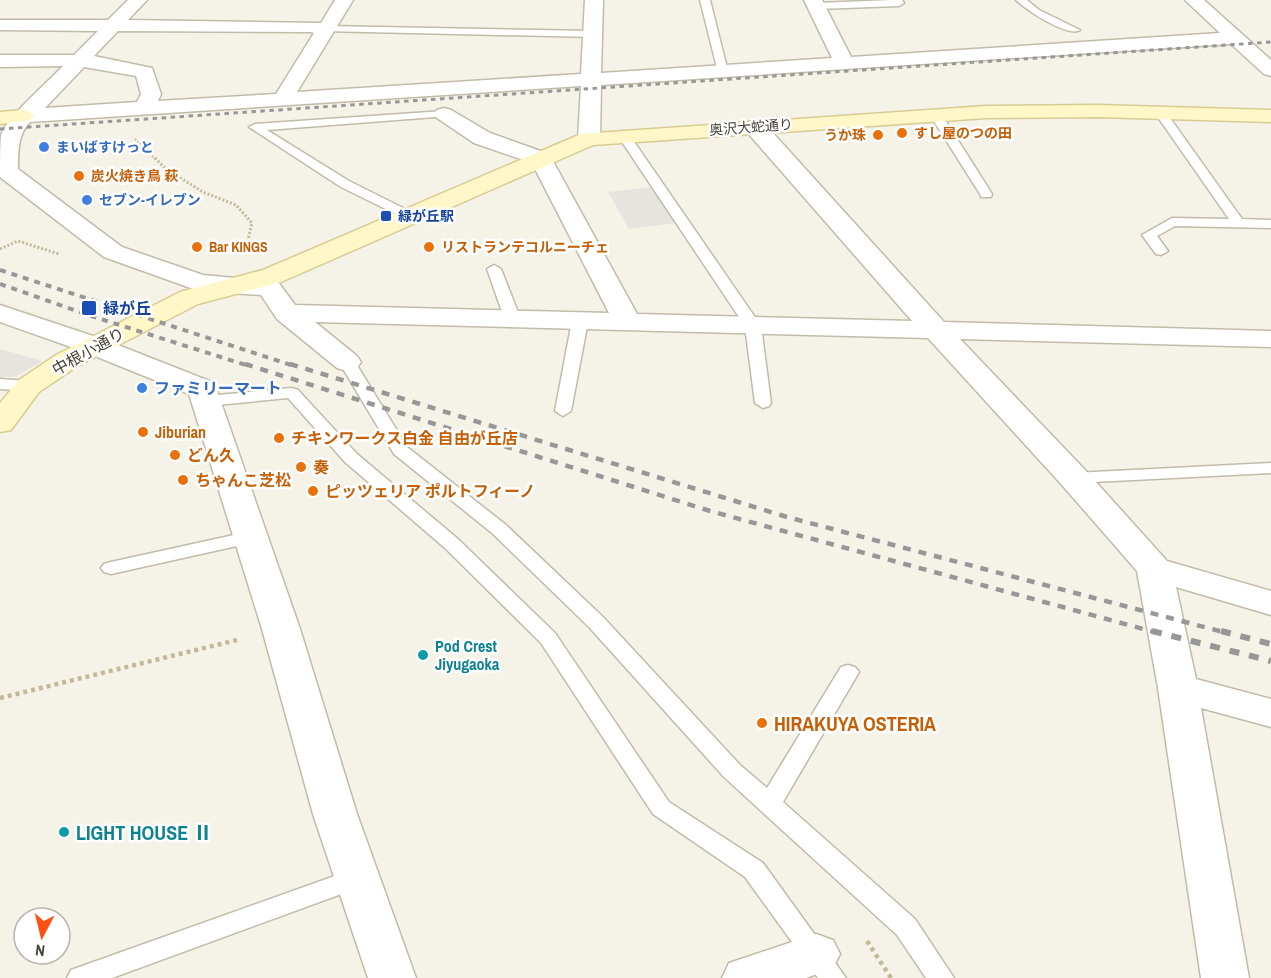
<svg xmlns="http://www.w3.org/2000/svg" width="1271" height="978" font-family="'Archivo Narrow','Noto Sans JP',sans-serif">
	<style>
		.parking { fill: #e6e4df }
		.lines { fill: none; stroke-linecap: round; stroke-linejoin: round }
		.lane-casing { stroke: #c1bba9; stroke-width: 3 }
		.street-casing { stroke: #c1bba9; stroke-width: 3 }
		.secondary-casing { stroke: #d8cc94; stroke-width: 3 }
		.path-far2 { stroke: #c3b999; stroke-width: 2; stroke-dasharray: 1.5 1.5; stroke-linecap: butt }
		.path-far1 { stroke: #c3b999; stroke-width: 3; stroke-dasharray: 2 2; stroke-linecap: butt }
		.path { stroke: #c3b999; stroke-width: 4.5; stroke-dasharray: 4 4; stroke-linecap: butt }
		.lane { fill: #fff; fill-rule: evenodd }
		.street { fill: #fff; fill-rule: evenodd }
		.secondary { fill: #fff7c7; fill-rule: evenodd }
		.rail-far3 { stroke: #979797; stroke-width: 3; stroke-dasharray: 4.5 4.5; stroke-linecap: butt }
		.rail-far2 { stroke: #979797; stroke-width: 4; stroke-dasharray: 6 6; stroke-linecap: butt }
		.rail-far1 { stroke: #979797; stroke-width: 4.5; stroke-dasharray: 8 8; stroke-linecap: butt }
		.rail { stroke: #979797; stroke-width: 6; stroke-dasharray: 10 10; stroke-linecap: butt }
		.food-dot { fill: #e8710a; stroke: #fff; stroke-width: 2 }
		.shop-dot { fill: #3f7fe0; stroke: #fff; stroke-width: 2 }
		.transit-dot { fill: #1a4fb4; stroke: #fff; stroke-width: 2 }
		.culture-dot { fill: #0f9aa8; stroke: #fff; stroke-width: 2 }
		.labels { text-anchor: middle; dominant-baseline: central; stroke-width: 5; stroke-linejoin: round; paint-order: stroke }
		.far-street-label { font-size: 14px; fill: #484336; stroke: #fff }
		.far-food-label { font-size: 14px; font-weight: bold; fill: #c56008; stroke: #fff; text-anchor: start }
		.far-shop-label { font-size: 14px; font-weight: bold; fill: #366cbe; stroke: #fff; text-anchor: start }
		.far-transit-label { font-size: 14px; font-weight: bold; fill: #164399; stroke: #fff; text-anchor: start }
		.transit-label { font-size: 16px; font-weight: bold; fill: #164399; stroke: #fff; text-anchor: start }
		.street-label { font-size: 16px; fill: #484336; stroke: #fff }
		.shop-label { font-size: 16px; font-weight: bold; fill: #366cbe; stroke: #fff; text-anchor: start }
		.food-label { font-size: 16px; font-weight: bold; fill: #c56008; stroke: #fff; text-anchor: start }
		.culture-label { font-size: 16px; font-weight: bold; fill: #0d838f; stroke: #fff; text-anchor: start }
		.near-food-label { font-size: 20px; font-weight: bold; fill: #c56008; stroke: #fff; text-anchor: start }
		.near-culture-label { font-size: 20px; font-weight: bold; fill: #0d838f; stroke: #fff; text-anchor: start }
	</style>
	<rect width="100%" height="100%" fill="#f5f2e7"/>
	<g class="parking">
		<polygon points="652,187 675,223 629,229 608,192"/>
		<polygon points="0,349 43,361 14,377 0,377"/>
	</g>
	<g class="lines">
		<defs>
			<g id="lane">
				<polygon points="700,0 710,0 728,72 727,74 719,74 718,72"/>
				<polygon points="892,0 902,0 904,3 899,6 817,9 812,6 817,3"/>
				<path d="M1016,0H1027L1039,10L1080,30C1069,38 1026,10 1016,0Z"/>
				<polygon points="326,26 593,31 598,34 593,37 322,31 322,27"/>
				<polygon points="1161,110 1165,111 1242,219 1271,220 1271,228 1175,226 1157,236 1168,251 1161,255 1156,254 1142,235 1172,218 1229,219 1155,113"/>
				<polygon points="444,111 448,112 448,116 267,130 349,181 413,213 415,216 408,220 341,187 249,127 255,124"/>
				<polygon points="936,112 942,115 992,194 991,197 981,197 980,194 930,115"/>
				<polygon points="624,132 628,133 761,326 771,403 769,406 763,408 755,403 745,326 618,136"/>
				<polygon points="494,265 501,269 521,320 518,323 513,325 505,320 487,269"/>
				<polygon points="580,316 588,321 571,411 563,416 555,411 572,321"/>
				<polygon points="347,357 355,362 407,447 506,525 603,617 740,765 767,788 841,667 848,665 855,667 859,672 783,802 915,919 954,978 926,978 897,935 724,777 589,627 492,533 394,454 339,362"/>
				<polygon points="0,379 29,381 37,386 29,391 0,389"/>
				<polygon points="292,388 298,390 357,454 459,540 555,633 669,802 763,863 846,978 818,978 745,877 653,814 541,643 445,548 345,462 288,398 207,406 199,401 207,396"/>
				<polygon points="1271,463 1271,473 1074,483 1068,482 1065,478 1068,474 1074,473"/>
				<polygon points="252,531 259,533 261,537 259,541 111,574 104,572 101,568 104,564 111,562"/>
				<polygon points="357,868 366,871 369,878 366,885 112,978 67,978 71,970"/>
			</g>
			<g id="street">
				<path d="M128,0H147L128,20L321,23L335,0H353L297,92L581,74L585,0H603L601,73L832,58L804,0H822L851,57L1220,33L1185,0H1204L1271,60V76L1264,74L1231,44L601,85L600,139L597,144L589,146L581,144L578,139L581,86L30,122C18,134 18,152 18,169L122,247L203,275L278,282L295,305L609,313L532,163L474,143L437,118L434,114L437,110L444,108L451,110L490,133L549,154L637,314L912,321L747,132L744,127L747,122L755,121L763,122L944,322L1271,331V347L960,339L1086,471L1167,561L1271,591V615L1176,587L1196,679L1271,699V727L1201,708L1249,978H1201L1158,688L1137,571L1062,485L928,338L315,322L357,356L361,362L357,368L347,371L337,368L277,319L261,295L199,291L104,257L0,177C0,164 0,147 1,135C6,118 49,81 63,66L0,67V55H74L98,31L0,30V20H108ZM118,31L311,32L314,33L276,94L158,101L161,94L152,68L94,56ZM84,67L136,76L141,94L137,102L45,108Z"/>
				<polygon points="0,305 105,340 212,382 216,388 300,629 357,814 416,978 368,978 313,814 262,629 189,394 85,352 0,322"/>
				<polygon points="816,934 833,940 840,954 833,968 806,978 722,978 729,963"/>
			</g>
			<g id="secondary">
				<polygon points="1098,105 1271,110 1271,122 1098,117 986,118 593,145 281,282 198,304 76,367 39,392 11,430 0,432 0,403 19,380 56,355 180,292 263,270 581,134 986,106"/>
				<polygon points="23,110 30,112 34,116 30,120 0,124 0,112"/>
			</g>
		</defs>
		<use href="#lane" class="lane-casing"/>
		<use href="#street" class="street-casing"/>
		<use href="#secondary" class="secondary-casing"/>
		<polyline class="path-far2" points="135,139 156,160"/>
		<g class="path-far1">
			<polyline points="155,158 166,169 203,192 236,205 252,223 246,248 248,250"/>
			<polyline points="0,249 18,241 59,254"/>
		</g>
		<g class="path">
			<polyline points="0,698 241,639"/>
			<polyline points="867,941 891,978"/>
		</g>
		<use href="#lane" class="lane"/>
		<use href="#street" class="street"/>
		<use href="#secondary" class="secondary"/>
		<polyline class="rail-far3" points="0,129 1271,42"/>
		<g class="rail-far2">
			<polyline points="0,270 294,366"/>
			<polyline points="0,284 88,315 249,366"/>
		</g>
		<g class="rail-far1">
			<polyline points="245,364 710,511 1158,633"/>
			<polyline points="290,364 787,517 1227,633"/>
		</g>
		<g class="rail">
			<polyline points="1152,631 1271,661"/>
			<polyline points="1221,631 1271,644"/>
		</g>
	</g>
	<g class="food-dot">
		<circle cx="902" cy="133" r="6"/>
		<circle cx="878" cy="135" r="6"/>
		<circle cx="79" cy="176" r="6"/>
		<circle cx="197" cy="247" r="6"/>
		<circle cx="429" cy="247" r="6"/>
		<circle cx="143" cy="432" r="6"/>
		<circle cx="279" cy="438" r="6"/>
		<circle cx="175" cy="455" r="6"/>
		<circle cx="301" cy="467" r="6"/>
		<circle cx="183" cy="480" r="6"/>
		<circle cx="313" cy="491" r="6"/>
		<circle cx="762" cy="723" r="6"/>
	</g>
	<g class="shop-dot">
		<circle cx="44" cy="147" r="6"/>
		<circle cx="87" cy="200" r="6"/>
		<circle cx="142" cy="388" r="6"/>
	</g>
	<g class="transit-dot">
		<rect x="380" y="210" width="12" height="12" rx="3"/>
		<rect x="81" y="300" width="16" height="16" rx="3"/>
	</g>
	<g class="culture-dot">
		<circle cx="423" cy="655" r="6"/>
		<circle cx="64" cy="832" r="6"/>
	</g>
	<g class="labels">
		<g class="far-street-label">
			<text transform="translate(751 127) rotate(-4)">奥沢大蛇通り</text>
		</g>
		<g class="far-food-label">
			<text x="914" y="133">すし屋のつの田</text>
			<text x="866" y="135" text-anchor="end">うか珠</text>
			<text x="91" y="176">炭火焼き鳥 萩</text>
			<text x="209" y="247">Bar KINGS</text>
			<text x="441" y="247">リストランテコルニーチェ</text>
		</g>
		<g class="far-shop-label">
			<text x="56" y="147">まいばすけっと</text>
			<text x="99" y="200">セブン-イレブン</text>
		</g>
		<g class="far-transit-label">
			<text x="398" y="216">緑が丘駅</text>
		</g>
		<g class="transit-label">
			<text x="103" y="308">緑が丘</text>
		</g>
		<g class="street-label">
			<text transform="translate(88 351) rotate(-29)">中根小通り</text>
		</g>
		<g class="shop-label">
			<text x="154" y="388">ファミリーマート</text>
		</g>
		<g class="food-label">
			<text x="155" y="432">Jiburian</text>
			<text x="291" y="438">チキンワークス白金 自由が丘店</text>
			<text x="187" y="455">どん久</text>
			<text x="313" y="467">奏</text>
			<text x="195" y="480">ちゃんこ芝松</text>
			<text x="325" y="491">ピッツェリア ポルトフィーノ</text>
		</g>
		<g class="culture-label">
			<text x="435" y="646">Pod Crest<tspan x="435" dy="18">Jiyugaoka</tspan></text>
		</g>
		<g class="near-food-label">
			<text x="774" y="723">HIRAKUYA OSTERIA</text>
		</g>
		<g class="near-culture-label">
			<text x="76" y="832">LIGHT HOUSE Ⅱ</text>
		</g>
	</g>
	<g transform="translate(42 936) rotate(187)"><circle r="28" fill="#ffffff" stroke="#b6b4af" stroke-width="1.5"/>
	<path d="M0-4.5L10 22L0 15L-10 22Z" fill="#ff5014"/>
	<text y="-9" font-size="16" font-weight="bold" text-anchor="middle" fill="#484336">N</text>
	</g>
</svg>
